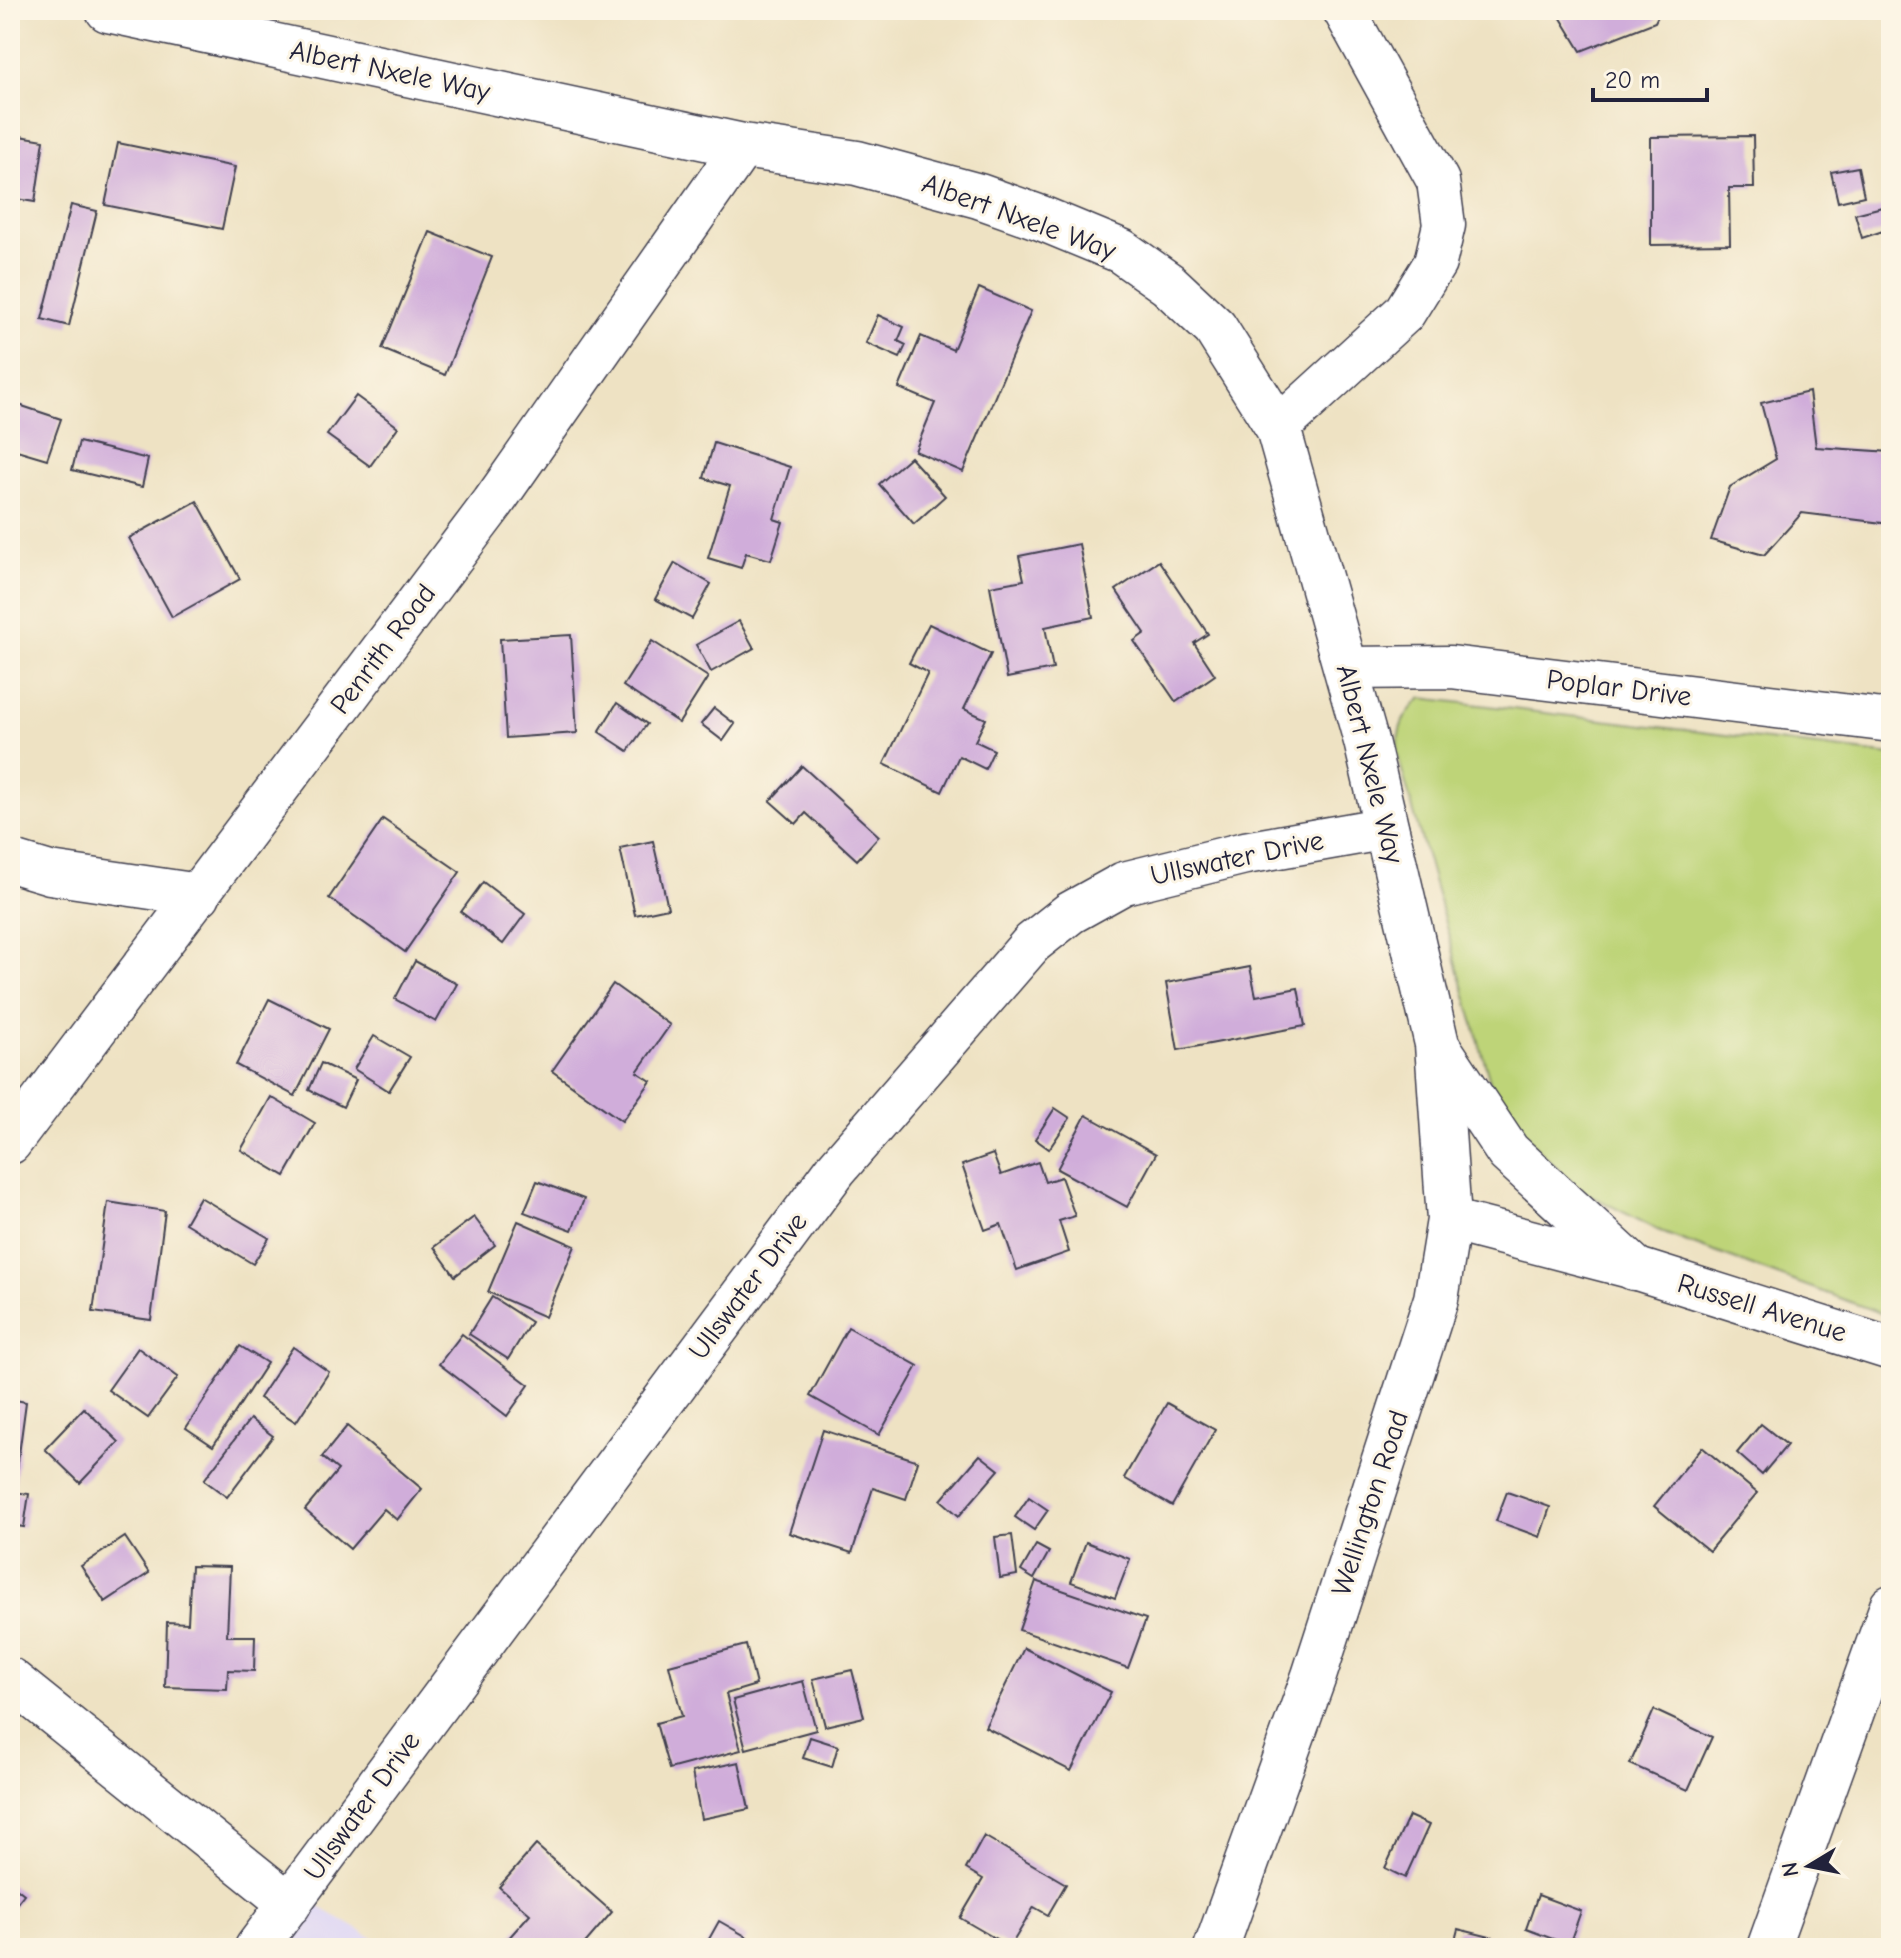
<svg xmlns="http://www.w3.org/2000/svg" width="1901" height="1958" font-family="'Comic Neue',sans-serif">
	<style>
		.built { fill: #ddd5f6 }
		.green { fill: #bed478; stroke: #707b5a; stroke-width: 2 }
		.building { fill: #d0adda }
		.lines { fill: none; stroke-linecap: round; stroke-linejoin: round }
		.minor-casing { stroke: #413f4f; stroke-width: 45 }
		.major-casing { stroke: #413f4f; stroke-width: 47 }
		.minor { stroke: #fff; stroke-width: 42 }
		.major { stroke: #fff; stroke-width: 44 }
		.labels { text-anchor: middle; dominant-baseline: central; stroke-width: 6; stroke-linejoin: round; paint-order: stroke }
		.street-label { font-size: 28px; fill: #22223b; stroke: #fcf5e5 }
	</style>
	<rect width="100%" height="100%" fill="#fcf5e5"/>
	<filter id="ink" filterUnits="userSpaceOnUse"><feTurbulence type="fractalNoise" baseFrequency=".0125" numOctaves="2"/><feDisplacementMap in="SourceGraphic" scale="16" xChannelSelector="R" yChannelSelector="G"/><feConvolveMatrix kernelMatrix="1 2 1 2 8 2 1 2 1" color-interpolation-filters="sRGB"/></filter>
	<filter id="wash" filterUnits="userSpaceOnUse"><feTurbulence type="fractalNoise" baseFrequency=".006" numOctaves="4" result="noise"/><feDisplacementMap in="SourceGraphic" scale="32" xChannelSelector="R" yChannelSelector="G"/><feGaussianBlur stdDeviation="1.8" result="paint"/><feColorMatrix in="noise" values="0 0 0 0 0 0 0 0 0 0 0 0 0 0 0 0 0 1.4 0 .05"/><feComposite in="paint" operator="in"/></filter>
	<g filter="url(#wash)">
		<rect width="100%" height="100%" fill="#eee2c3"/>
		<polygon class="built" points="314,1904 390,1948 280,1948"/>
		<path class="green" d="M1422,698L1891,755V1317L1666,1234L1580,1190L1511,1123L1494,1095L1397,753C1398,729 1402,714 1422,698Z"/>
		<g id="blocks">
			<g class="building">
				<polygon points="1556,10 1661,10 1655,22 1581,51"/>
				<polygon points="20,136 44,140 35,202 10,198"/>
				<polygon points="1753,136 1754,188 1729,188 1730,244 1651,245 1651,137"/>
				<polygon points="118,143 235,167 222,229 105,205"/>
				<polygon points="1858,167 1864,196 1838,202 1831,172"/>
				<polygon points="71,205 97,211 69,326 42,319"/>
				<polygon points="1882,207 1889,229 1862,238 1855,214"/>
				<polygon points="430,232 492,257 445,375 382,349"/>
				<polygon points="979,288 1031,311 963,472 915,451 935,403 899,388 921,336 953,350"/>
				<polygon points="878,315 904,327 898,341 906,345 900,358 866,343"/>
				<polygon points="1809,392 1816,447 1891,452 1891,524 1802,513 1764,555 1711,540 1730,487 1776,459 1761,403"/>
				<polygon points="356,396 398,427 370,466 327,435"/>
				<polygon points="10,402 61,419 47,459 10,448"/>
				<polygon points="79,442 148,459 142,487 72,470"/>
				<polygon points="714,443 790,467 774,519 783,522 771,560 746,553 741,568 708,558 730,486 704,478"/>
				<polygon points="910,457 945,496 914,524 879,484"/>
				<polygon points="197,501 240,579 172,617 129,538"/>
				<polygon points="1079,544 1093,617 1045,627 1053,669 1007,678 990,586 1024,580 1019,556"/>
				<polygon points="1159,561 1208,634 1194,643 1215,675 1176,702 1134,641 1145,633 1116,590"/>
				<polygon points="675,563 711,584 692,619 655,599"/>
				<polygon points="739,621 754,648 711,672 696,645"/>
				<polygon points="929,624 991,654 964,709 986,719 975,741 994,750 985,769 959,756 942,792 884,764 928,673 909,663"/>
				<polygon points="571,635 577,733 506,738 500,639"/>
				<polygon points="652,641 708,677 679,723 623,686"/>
				<polygon points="617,703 647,724 628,751 599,732"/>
				<polygon points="714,708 735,724 723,741 701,724"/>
				<polygon points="802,766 879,836 857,860 806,813 796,824 770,801"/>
				<polygon points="383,819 460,872 405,952 329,898"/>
				<polygon points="653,841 668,908 635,915 620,848"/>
				<polygon points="483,882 525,914 503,944 461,912"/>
				<polygon points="415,961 457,984 436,1022 395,999"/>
				<polygon points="1250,967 1256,996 1298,988 1305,1026 1178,1050 1166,983"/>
				<polygon points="613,984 670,1025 637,1072 651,1081 622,1121 552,1071"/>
				<polygon points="269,999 329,1029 295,1096 236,1065"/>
				<polygon points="374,1036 410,1057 389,1091 354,1069"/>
				<polygon points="321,1063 356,1080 343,1107 309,1090"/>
				<polygon points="271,1097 315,1123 285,1176 241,1150"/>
				<polygon points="1055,1108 1070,1118 1049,1149 1035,1139"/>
				<polygon points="1086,1115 1156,1154 1127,1207 1057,1169"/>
				<polygon points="993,1154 1001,1175 1038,1162 1045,1182 1061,1177 1075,1216 1059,1221 1069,1252 1017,1270 1001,1224 985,1230 962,1165"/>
				<polygon points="537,1181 584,1199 572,1230 524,1212"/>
				<polygon points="200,1197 269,1238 253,1264 185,1223"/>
				<polygon points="108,1202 165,1211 151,1320 93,1312"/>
				<polygon points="474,1217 495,1245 455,1276 434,1247"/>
				<polygon points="518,1221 575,1246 545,1317 488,1292"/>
				<polygon points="492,1297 531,1322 508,1359 469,1334"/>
				<polygon points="848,1327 918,1366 879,1435 810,1396"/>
				<polygon points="462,1334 529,1385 507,1416 439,1364"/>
				<polygon points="240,1346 267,1363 213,1446 186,1428"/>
				<polygon points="293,1347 329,1372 296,1422 259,1398"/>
				<polygon points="138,1348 178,1377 148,1418 108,1390"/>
				<polygon points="10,1399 26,1402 14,1492 29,1494 24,1527 10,1525"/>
				<polygon points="1167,1403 1215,1430 1172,1506 1124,1478"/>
				<polygon points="84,1408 119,1442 80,1483 45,1449"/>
				<polygon points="250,1419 273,1436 227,1497 204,1480"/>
				<polygon points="1761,1424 1787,1445 1762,1475 1737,1453"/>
				<polygon points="347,1426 422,1489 397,1520 384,1509 350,1549 305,1510 338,1470 322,1457"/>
				<polygon points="823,1430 918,1461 906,1499 873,1488 852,1553 789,1533"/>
				<polygon points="1702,1447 1757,1493 1709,1551 1654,1506"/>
				<polygon points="980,1455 999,1470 959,1516 941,1500"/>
				<polygon points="1507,1492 1550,1507 1540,1537 1496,1521"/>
				<polygon points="1029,1497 1048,1510 1034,1530 1015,1517"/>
				<polygon points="1012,1535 1017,1575 1000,1578 995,1537"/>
				<polygon points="125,1537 149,1573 105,1602 81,1566"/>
				<polygon points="1086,1542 1130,1559 1115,1598 1071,1582"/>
				<polygon points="1036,1545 1049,1552 1034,1579 1021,1571"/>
				<polygon points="191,1566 230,1567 227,1636 255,1636 254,1671 228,1670 227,1689 165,1687 167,1622 188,1623"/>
				<polygon points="1036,1581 1146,1619 1128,1668 1019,1630"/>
				<polygon points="746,1645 756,1685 726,1694 741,1750 669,1769 656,1723 682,1716 669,1665"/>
				<polygon points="1024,1648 1111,1692 1071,1771 985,1727"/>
				<polygon points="852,1670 864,1717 825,1726 813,1679"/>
				<polygon points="803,1681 816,1730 746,1749 733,1700"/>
				<polygon points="1654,1710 1712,1737 1688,1790 1630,1764"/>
				<polygon points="810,1737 838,1746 832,1767 803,1758"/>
				<polygon points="739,1762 749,1809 701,1819 692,1772"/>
				<polygon points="1409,1816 1429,1825 1405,1878 1385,1868"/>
				<polygon points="984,1836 1066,1884 1048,1915 1034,1907 1010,1947 960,1918 983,1879 966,1869"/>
				<polygon points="536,1845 612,1912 581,1948 516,1948 507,1940 530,1914 499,1887"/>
				<polygon points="10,1883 24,1894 10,1912"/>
				<polygon points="1538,1895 1581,1911 1569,1945 1526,1929"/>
				<polygon points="719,1921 747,1937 741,1948 704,1948"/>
				<polygon points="1458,1929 1494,1938 1491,1948 1453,1948"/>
			</g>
		</g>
	</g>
	<g filter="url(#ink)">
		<use href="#blocks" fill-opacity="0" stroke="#413f4f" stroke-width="2"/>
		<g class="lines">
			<defs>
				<g id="minor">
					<polyline points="1278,428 1404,313 1435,263 1444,225 1438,181 1344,10"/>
					<polyline points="1347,668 1451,667 1891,721"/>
					<polyline points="10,861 50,873 199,895"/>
					<polyline points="10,1143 493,503 743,146"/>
					<polyline points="1449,1220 1634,1268 1891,1349"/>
					<polyline points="10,1679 290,1904"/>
					<polyline points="256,1948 836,1169 1032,943 1070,913 1124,883 1245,853 1387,828"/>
					<polyline points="1768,1948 1891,1606"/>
				</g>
				<g id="major">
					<polyline points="108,10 743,146 857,163 979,196 1041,218 1121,251 1168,284 1215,328 1278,428 1366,741 1437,1044 1449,1220 1436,1299 1314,1676 1216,1948"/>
					<polyline points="1440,1050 1508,1152 1634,1268"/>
				</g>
			</defs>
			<use href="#minor" class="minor-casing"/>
			<use href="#major" class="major-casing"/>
			<use href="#minor" class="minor"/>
			<use href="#major" class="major"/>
		</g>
	</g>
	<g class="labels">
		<g class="street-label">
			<text transform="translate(390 71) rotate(12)">Albert Nxele Way</text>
			<text transform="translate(1019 217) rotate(20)">Albert Nxele Way</text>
			<text transform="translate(383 649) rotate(-53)">Penrith Road</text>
			<text transform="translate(1619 688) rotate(7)">Poplar Drive</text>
			<text transform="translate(1370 764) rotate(76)">Albert Nxele Way</text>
			<text transform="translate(1237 858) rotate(-12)">Ullswater Drive</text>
			<text transform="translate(748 1286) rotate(-53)">Ullswater Drive</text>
			<text transform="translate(1762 1308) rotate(17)">Russell Avenue</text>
			<text transform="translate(1370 1503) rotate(-72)">Wellington Road</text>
			<text transform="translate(362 1806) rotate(-54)">Ullswater Drive</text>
		</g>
	</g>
	<rect width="1901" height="1958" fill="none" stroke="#fcf5e5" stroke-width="40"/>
	<g transform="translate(1809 1866) rotate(260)" stroke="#fcf5e5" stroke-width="6" paint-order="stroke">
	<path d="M0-6L14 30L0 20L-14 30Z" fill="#22223b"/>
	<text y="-12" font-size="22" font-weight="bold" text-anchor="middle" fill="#22223b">N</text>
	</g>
	<path d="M1593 88v12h114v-12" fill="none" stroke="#22223b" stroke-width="4"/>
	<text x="1605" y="88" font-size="24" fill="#22223b" stroke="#fcf5e5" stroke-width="6" paint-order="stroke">20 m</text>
</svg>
